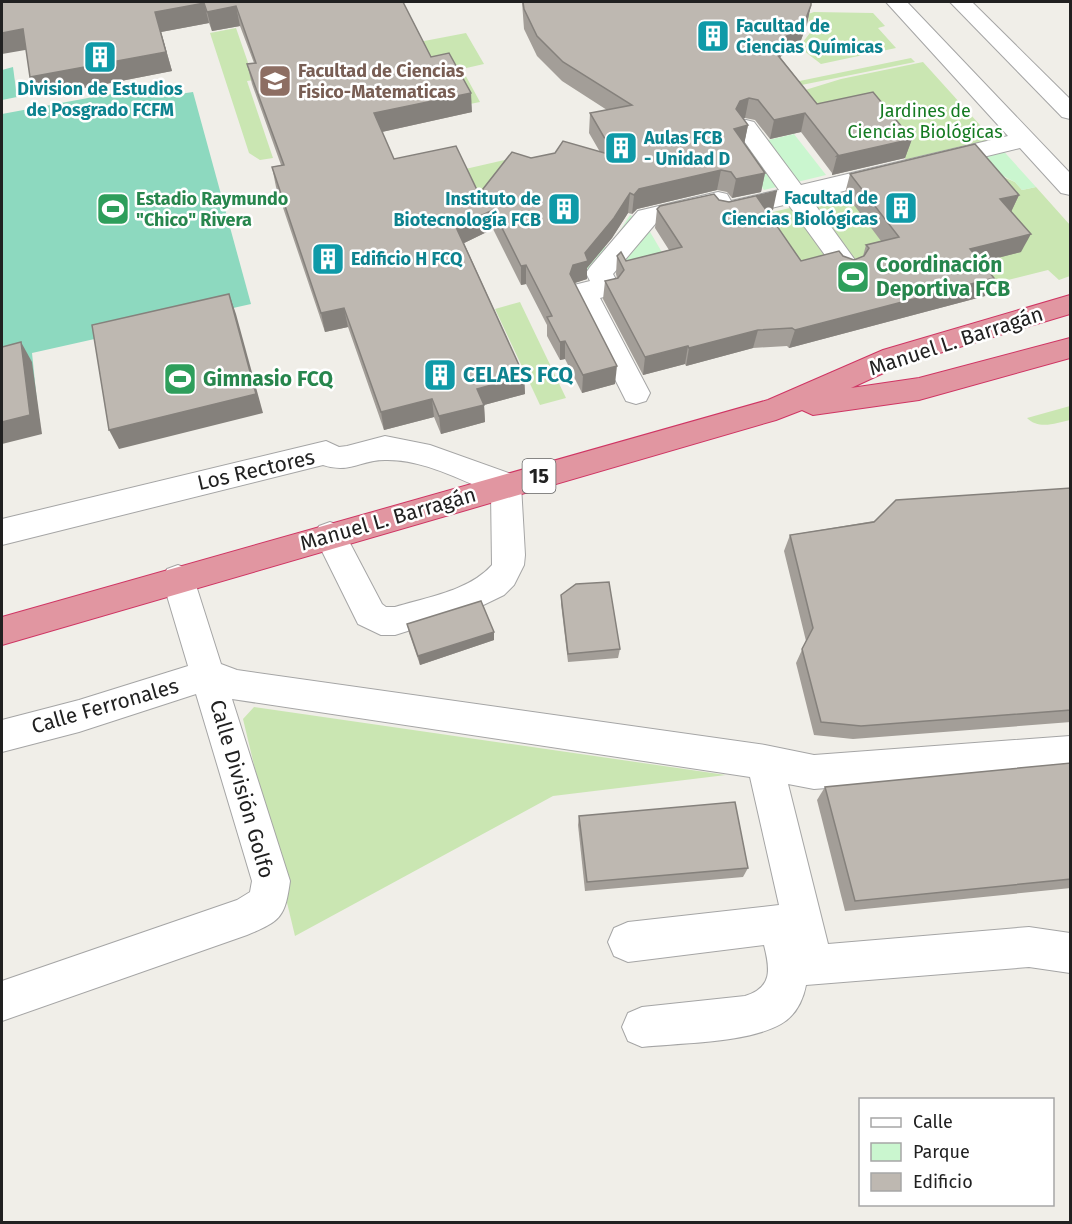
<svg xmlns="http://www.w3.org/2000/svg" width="1072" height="1224" font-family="'Fira Sans',sans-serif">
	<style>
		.grass { fill: #cae6b2 }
		.park { fill: #caf6cf }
		.pitch { fill: #8dd9bf }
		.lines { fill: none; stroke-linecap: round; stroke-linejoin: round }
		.minor-casing { stroke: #a5a5a5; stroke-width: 2 }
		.highway-casing { stroke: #cf3563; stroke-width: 2 }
		.minor { fill: #fff; fill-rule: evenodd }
		.highway { fill: #e196a1; fill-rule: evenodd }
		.wall { fill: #a39e98 }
		.shaded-wall { fill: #85817c }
		.building { fill: #beb8b1; stroke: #85817c; stroke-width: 1.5 }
		.labels { text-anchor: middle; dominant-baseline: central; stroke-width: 5; stroke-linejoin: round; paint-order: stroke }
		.far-culture-label { font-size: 18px; font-weight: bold; fill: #0d838f; stroke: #fff; text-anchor: start }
		.far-education-label { font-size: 18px; font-weight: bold; fill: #785e54; stroke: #fff; text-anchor: start }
		.far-park-label { font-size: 18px; fill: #147a21; stroke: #fff }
		.far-leisure-label { font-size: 18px; font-weight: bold; fill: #27864d; stroke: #fff; text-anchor: start }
		.shield { fill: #fff; stroke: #646464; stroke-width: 1.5 }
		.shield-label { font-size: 20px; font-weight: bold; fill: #212121 }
		.leisure-label { font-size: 21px; font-weight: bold; fill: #27864d; stroke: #fff; text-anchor: start }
		.street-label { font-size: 21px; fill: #212121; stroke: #fff }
		.culture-label { font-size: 21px; font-weight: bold; fill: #0d838f; stroke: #fff; text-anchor: start }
	</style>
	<rect width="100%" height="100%" fill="#f0eee8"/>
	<g class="grass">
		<polygon points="814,12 873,13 885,26 878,28 896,48 821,64 799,47 810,33 808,14"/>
		<polygon points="236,28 254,80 247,81 273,158 260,160 249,153 210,33"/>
		<polygon points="466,33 484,64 462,69 480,102 470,104 452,70 426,56 419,42"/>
		<polygon points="911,58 915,62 693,107 761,89"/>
		<polygon points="923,62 998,145 1003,177 1015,182 1022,190 1036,187 1070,225 1070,276 1059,280 1048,270 984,286 977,246 867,112 776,99 841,79"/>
		<polygon points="513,158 478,204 461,170"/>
		<polygon points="847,194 894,255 804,284 757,216"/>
		<polygon points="520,302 566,398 540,405 495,309"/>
		<path d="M1070,406V420C1056,423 1039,430 1027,418Z"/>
		<polygon points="254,707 726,775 553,796 295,936 243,719"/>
	</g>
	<g class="park">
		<polygon points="757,125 768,140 794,134 826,175 764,190 719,126 736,129"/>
		<polygon points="998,145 1036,187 1022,190 1015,182 959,154"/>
		<polygon points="630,215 646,225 670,266 620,268 573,279 590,242 609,248"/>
	</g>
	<g class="pitch">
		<polygon points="13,67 17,97 2,100 2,70"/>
		<polygon points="163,84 166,96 193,92 251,304 32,353 40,431 2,441 2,114"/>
	</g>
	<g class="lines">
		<defs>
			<g id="minor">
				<polygon points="886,2 907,2 1070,173 1070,195 1061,193 1020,148 811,199 860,267 856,273 847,276 838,273 788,204 725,219 716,217 712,210 656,223 613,274 620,287 616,294 600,298 650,393 646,401 636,404 626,401 571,292 574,285 590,281 586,273 590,267 638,211 718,192 727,194 731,201 779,190 734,127 738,122 746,120 754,122 801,185 1008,136"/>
				<polygon points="950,2 972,2 1070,99 1070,119 1062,117"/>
				<path d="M385,436L430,445L517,476L521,485L525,555L524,565L514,585L504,595L471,611L395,635H381L358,624L314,535L319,526L330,522L341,526L382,604L386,607H395C427,597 469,591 492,565L491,492C458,479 422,459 385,460C360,460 350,474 323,465L2,545V519L326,441L339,447L347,446Z"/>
				<path d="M178,565L189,569L194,579L221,664L237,670L765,745L814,755L1070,736V769L814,789L788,784L828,944L1029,927L1070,933V973L1029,967L806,985C803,1001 795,1016 781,1024C748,1043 681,1043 642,1047L628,1041L622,1027L628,1013L642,1007L745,996C773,987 770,969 764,945L628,962L614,956L608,942L614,928L628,922L779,905L750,777L232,699L290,881C285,917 281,921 247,935L2,1021V981L237,900L250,892L252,881L196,694L79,732L2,752V720L79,700L188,666L162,579L167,569Z"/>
			</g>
			<polygon id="highway" points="1070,295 1070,314 903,364 851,388 919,378 1070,338 1070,358 919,400 813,415 802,410 776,420 2,645 2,617 768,400 883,350"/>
		</defs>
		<use href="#minor" class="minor-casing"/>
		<use href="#highway" class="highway-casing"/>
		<use href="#minor" class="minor"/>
		<use href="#highway" class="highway"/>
	</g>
	<g class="wall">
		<polygon points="2,2 403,2 431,57 472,112 382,132 394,159 479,194 531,158 600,152 589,133 590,113 607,110 562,81 537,56 524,29 522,2 811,2 807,24 801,40 780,57 817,104 912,139 905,158 832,175 832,173 801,132 770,139 755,120 745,118 743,119 748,125 744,144 765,173 761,192 732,198 727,192 717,190 637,209 632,214 628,213 612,238 587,268 587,279 574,283 615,384 582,393 565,359 560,360 547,336 547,325 526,284 521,285 493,229 464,243 524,376 525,394 484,405 485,422 441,434 434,417 384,430 348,327 325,332 276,187 272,167 281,165 252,84 247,64 254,63 240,26 212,31 209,23 161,32 172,71 39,97 30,77 26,50"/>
		<polygon points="850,174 1019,195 1011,212 1021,252 981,262 985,296 789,348 787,346 753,348 686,366 685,364 643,375 603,299 605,281 617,278 616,274 617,256 626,261 669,250 655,228 657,209 719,200 773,210 767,212 801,261 843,256 854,260 863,256 866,245 881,241 845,193"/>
		<polygon points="1071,488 1071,722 853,739 814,735 796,663 806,641 784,551 790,535"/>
		<polygon points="561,595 620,649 618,658 568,662 561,604"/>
		<polygon points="407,624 494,632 494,640 420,665 409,633"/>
		<polygon points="1071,763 1071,888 845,911 817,800 825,787"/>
		<polygon points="579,816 748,868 743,877 585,891 578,825"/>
	</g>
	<g class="shaded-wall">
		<polygon points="204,3 209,23 161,32 172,71 39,97 30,77 155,12"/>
		<polygon points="811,5 807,24 801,40 768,67 772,48"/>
		<polygon points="236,6 240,26 212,31 207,12"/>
		<polygon points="23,29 31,49 2,54 2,33"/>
		<polygon points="471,93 472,112 377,133 374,113"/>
		<polygon points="749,98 745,118 736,121 736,109 740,101"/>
		<polygon points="805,113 801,132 770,139 774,120"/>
		<polygon points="748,125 744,145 734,129"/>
		<polygon points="912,139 905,158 832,175 837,156"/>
		<polygon points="721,170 717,190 637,209 632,214 634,195 639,189"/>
		<polygon points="765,173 761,192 732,198 736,179"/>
		<polygon points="777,191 773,210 753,216 757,197"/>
		<polygon points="630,193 628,213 612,238 587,268 587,279 572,284 570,274 573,265 585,253"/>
		<polygon points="1019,195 1010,214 1000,199"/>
		<polygon points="493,210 493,229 458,246 456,227"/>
		<polygon points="1031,234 1021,252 962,267 970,249"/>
		<polygon points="526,265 526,284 521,285 521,266"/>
		<polygon points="994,278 985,296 789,348 795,330"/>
		<polygon points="229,294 236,314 263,413 119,449 109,430"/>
		<polygon points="344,308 348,327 325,332 321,313"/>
		<polygon points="758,330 753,348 686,366 689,348"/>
		<polygon points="565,341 565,359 560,360 560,342"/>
		<polygon points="21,342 32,362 42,434 2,444 2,422"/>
		<polygon points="688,346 685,364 643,375 645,357"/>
		<polygon points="617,366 615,384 582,393 583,375"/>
		<polygon points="524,376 525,394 484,405 485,422 441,434 439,416 477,389"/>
		<polygon points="432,399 434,417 384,430 381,412"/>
		<polygon points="494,632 494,640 420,665 418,656"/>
	</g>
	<g class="building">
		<polygon points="2,2 403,2 431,57 449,53 471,93 374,113 394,159 456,146 479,194 512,152 531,158 555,153 563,141 615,156 590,113 632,105 563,62 537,36 524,9 523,2 811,2 811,5 805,21 772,48 817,104 873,92 912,139 837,156 838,155 805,113 774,120 758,100 749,98 740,101 736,109 748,125 734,129 765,173 736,179 731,172 721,170 639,189 634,195 630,193 614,218 585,253 588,261 573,265 570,274 617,366 583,375 565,341 560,342 547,317 552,316 526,265 521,266 493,210 456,227 524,376 477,389 484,405 439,416 432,399 381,412 344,308 321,313 272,167 284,165 247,64 256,63 236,6 207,12 204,3 155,12 166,52 30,77 23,29 2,33"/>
		<polygon points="975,144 1019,195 1000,199 1031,234 970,249 994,278 795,330 792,328 758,330 689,348 688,346 645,357 605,281 618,278 624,270 617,256 621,252 626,261 682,247 657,209 660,206 714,194 719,200 729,202 777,191 757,197 801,261 839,251 843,256 854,260 864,256 869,248 866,245 899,237 850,174"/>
		<polygon points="229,294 256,394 109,430 92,325"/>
		<polygon points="21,342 30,415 2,422 2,347"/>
		<polygon points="1071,488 1071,710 861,726 821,722 802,649 813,628 790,535 874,522 896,500"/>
		<polygon points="609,582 620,649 568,654 561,595 576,584"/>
		<polygon points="481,601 494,632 418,656 407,624"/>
		<polygon points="1071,763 1071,879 855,901 825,787"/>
		<polygon points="735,802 748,868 587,882 579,816"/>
	</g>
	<defs>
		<symbol id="building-square" viewBox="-11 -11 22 22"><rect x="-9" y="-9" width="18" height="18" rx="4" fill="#0f9aa8" stroke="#fff"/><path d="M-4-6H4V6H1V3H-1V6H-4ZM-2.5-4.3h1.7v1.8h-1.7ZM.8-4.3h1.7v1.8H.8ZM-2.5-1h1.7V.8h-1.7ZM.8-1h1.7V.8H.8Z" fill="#fff"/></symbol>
		<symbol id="university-square" viewBox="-11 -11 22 22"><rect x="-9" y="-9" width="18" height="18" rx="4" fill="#8d6e63" stroke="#fff"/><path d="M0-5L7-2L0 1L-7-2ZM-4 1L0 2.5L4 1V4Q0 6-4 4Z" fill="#fff"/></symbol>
		<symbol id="stadium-square" viewBox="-11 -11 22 22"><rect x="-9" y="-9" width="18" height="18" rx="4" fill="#2e9e5b" stroke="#fff"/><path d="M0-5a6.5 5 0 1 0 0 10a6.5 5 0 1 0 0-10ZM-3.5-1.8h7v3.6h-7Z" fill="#fff"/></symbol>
	</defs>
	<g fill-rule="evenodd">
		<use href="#building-square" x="694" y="17" width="38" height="38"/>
		<use href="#building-square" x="81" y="38" width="38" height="38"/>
		<use href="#university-square" x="256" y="62" width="38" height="38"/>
		<use href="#building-square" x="602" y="129" width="38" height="38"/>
		<use href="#building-square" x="882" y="189" width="38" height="38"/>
		<use href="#stadium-square" x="94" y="190" width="38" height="38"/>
		<use href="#building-square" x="545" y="190" width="38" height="38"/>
		<use href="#building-square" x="309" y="240" width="38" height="38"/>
		<use href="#stadium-square" x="834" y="258" width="38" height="38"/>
		<use href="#building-square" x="421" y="356" width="38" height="38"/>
		<use href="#stadium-square" x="161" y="360" width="38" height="38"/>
	</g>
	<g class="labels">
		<g class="far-culture-label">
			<text x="736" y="26">Facultad de<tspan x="736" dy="21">Ciencias Químicas</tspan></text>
			<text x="100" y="89" text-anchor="middle">Division de Estudios<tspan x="100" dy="21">de Posgrado FCFM</tspan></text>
			<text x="644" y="138">Aulas FCB<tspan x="644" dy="21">- Unidad D</tspan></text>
			<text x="878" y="198" text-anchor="end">Facultad de<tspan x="878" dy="21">Ciencias Biológicas</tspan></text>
			<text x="541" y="199" text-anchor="end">Instituto de<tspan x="541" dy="21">Biotecnología FCB</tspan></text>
			<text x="351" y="259">Edificio H FCQ</text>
		</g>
		<g class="far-education-label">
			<text x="298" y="71">Facultad de Ciencias<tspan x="298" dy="21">Fisico-Matematicas</tspan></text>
		</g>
		<g class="far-park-label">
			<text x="925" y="111">Jardines de<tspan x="925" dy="21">Ciencias Biológicas</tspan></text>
		</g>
		<g class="far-leisure-label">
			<text x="136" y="199">Estadio Raymundo<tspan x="136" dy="21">"Chico" Rivera</tspan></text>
		</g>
		<rect class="shield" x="522.5" y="459" width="33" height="34" rx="4.5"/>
		<g class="shield-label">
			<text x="539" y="476">15</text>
		</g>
		<g class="leisure-label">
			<text x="876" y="265">Coordinación<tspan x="876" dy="24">Deportiva FCB</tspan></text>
			<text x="203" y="379">Gimnasio FCQ</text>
		</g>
		<g class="street-label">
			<text transform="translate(956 341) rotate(-18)">Manuel L. Barragán</text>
			<text transform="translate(256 470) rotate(-13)">Los Rectores</text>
			<text transform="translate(388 519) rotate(-16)">Manuel L. Barragán</text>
			<text transform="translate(105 706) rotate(-16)">Calle Ferronales</text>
			<text transform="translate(242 789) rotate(74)">Calle División Golfo</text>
		</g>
		<g class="culture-label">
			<text x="463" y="375">CELAES FCQ</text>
		</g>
	</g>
	<rect width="1072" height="1224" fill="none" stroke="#212121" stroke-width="6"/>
	<rect x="859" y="1098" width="195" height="108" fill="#ffffff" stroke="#a6a6a6" stroke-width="1.5"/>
	<rect x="871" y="1118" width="30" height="9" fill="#ffffff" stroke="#a6a6a6" stroke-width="1.5"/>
	<text x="913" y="1128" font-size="18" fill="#212121">Calle</text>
	<rect x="871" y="1143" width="30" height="18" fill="#caf6cf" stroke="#a6a6a6" stroke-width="1.5"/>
	<text x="913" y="1158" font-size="18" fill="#212121">Parque</text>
	<rect x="871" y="1173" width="30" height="18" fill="#beb8b1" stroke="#a6a6a6" stroke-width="1.5"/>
	<text x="913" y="1188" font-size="18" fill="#212121">Edificio</text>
</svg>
